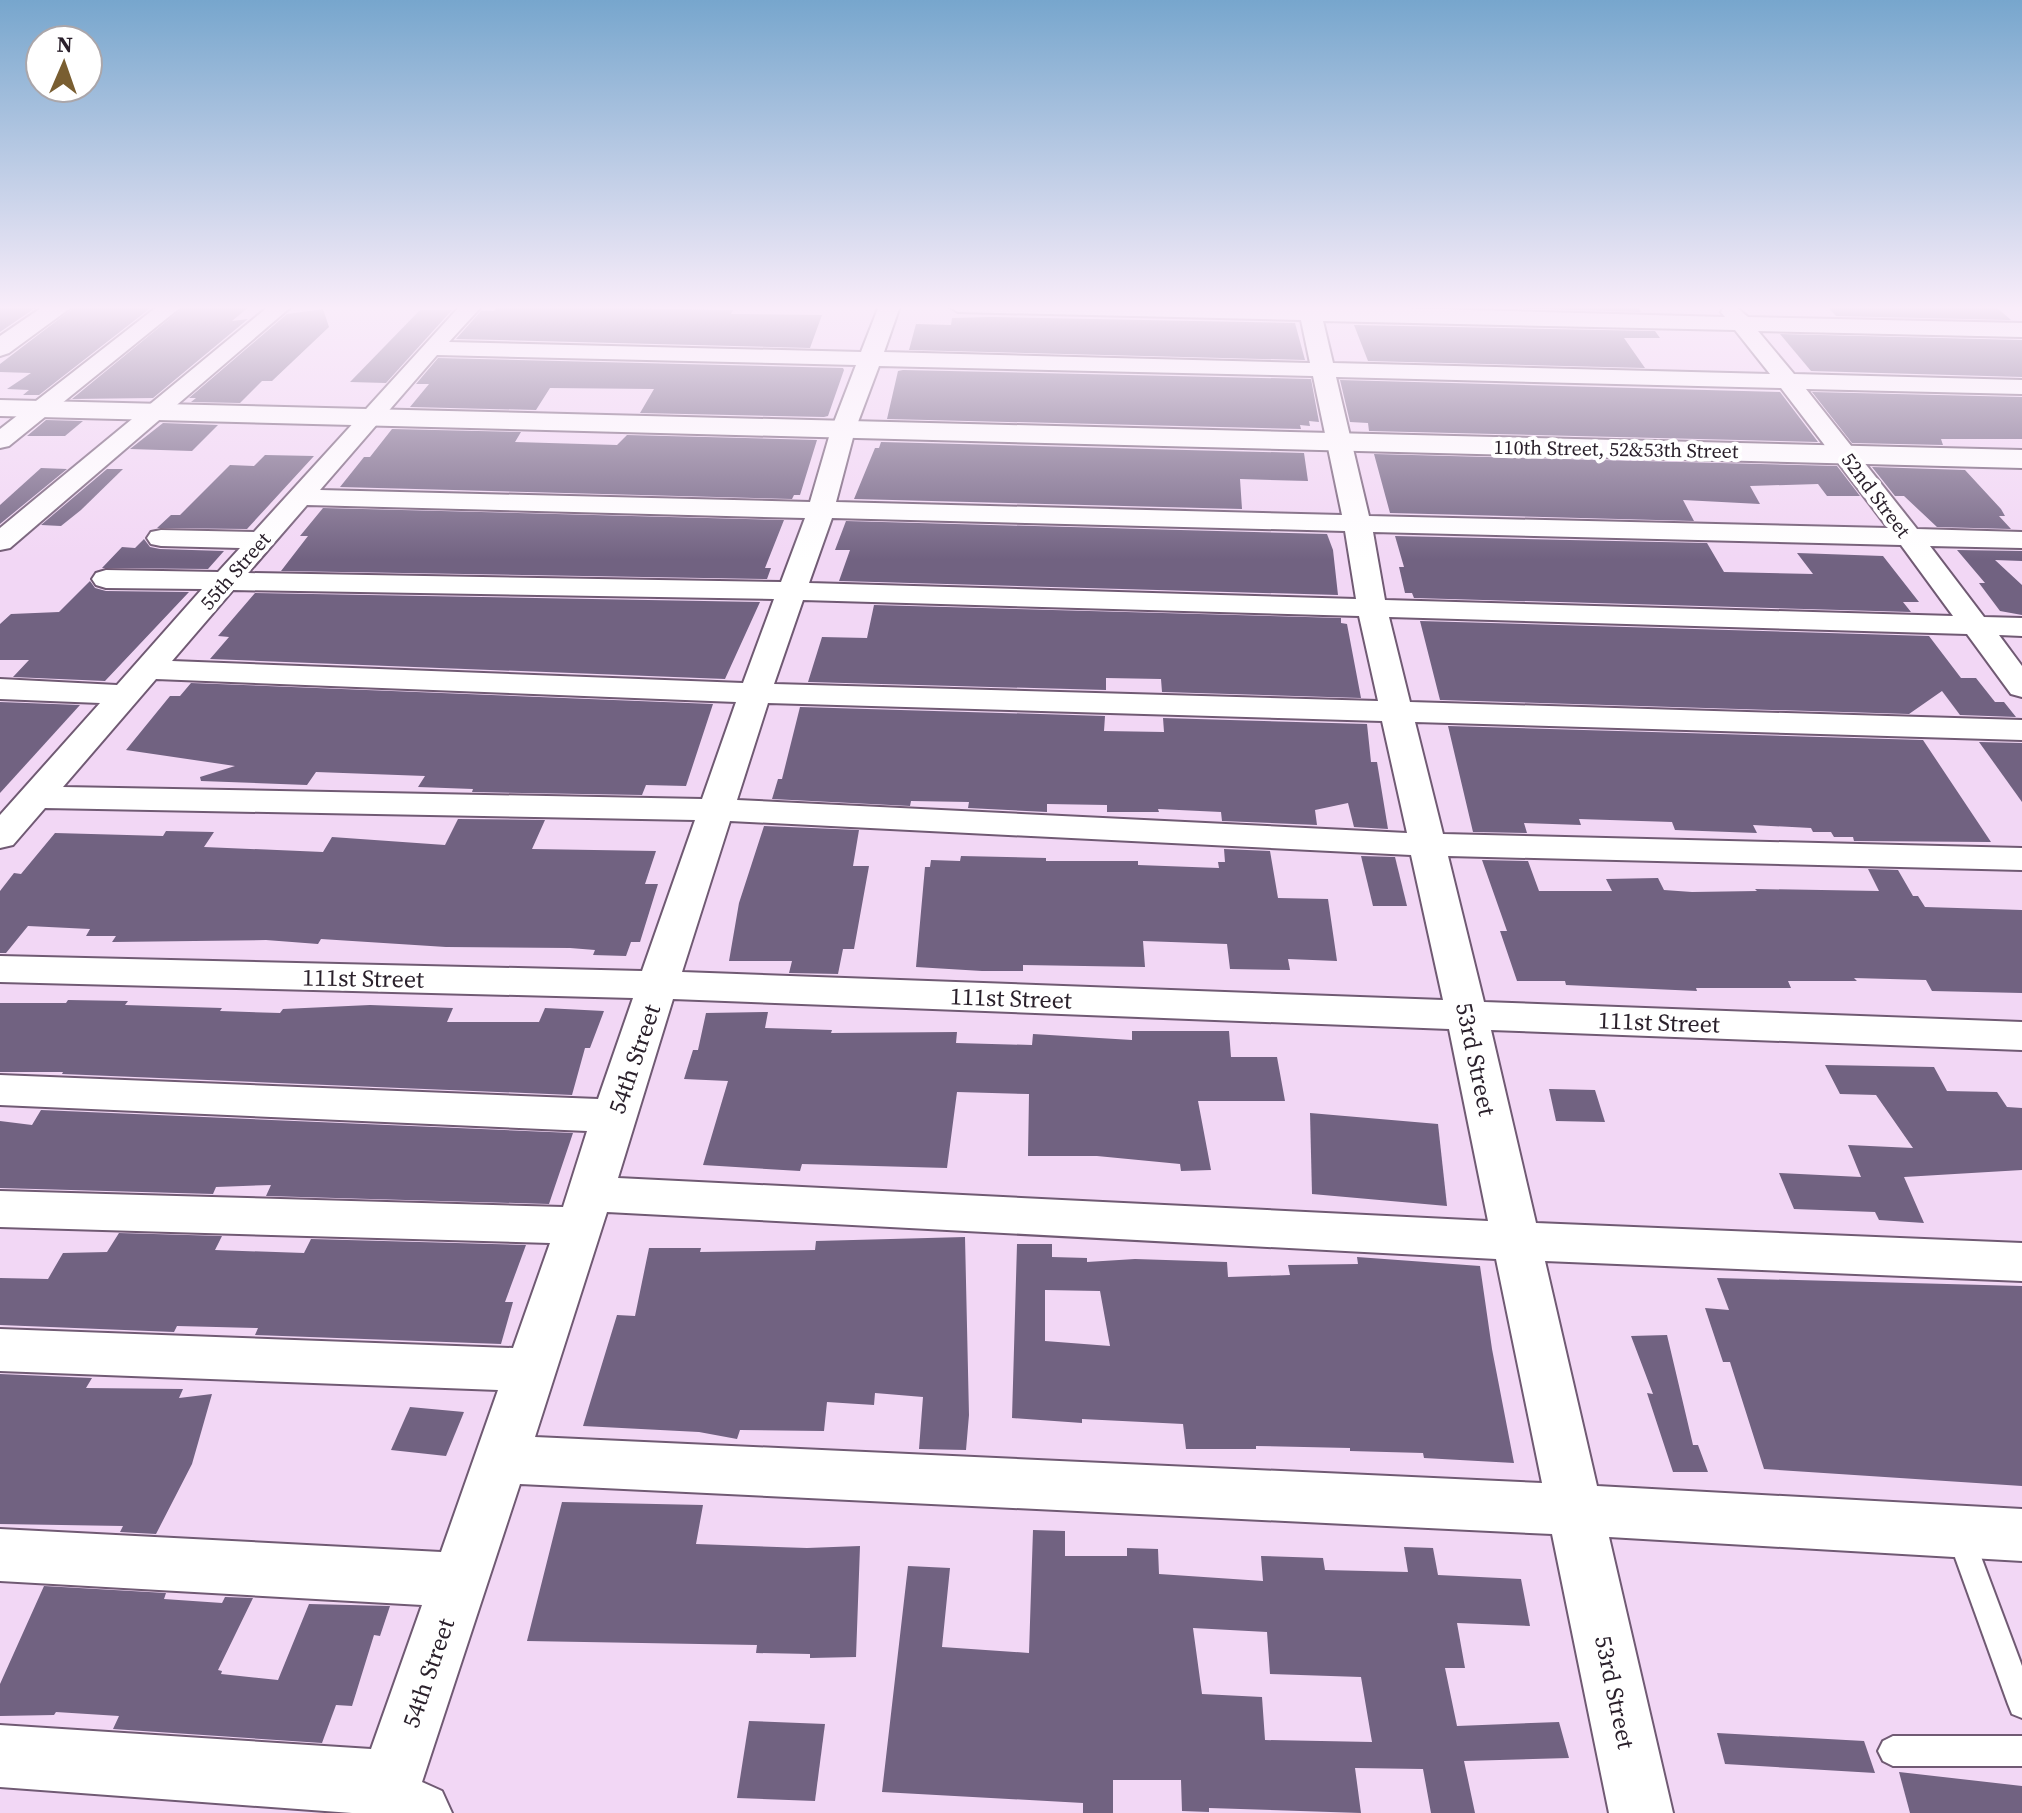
<svg xmlns="http://www.w3.org/2000/svg" width="2022" height="1813" font-family="'Source Serif 4',serif">
	<style>
		.building { fill: #716281; fill-rule: evenodd }
		.lines { fill: none; stroke-linecap: round; stroke-linejoin: round }
		.lane-casing { stroke: #705a73; stroke-width: 4 }
		.street-casing { stroke: #705a73; stroke-width: 4 }
		.secondary-casing { stroke: #705a73; stroke-width: 4 }
		.lane { fill: #fff; fill-rule: evenodd }
		.street { fill: #fff; fill-rule: evenodd }
		.secondary { fill: #fff; fill-rule: evenodd }
		.labels { text-anchor: middle; dominant-baseline: central; stroke-width: 8; stroke-linejoin: round; paint-order: stroke }
		.far-street-label { font-size: 20px; fill: #2a202b; stroke: #fff }
		.street-label { font-size: 24px; fill: #2a202b; stroke: #fff }
	</style>
	<rect width="100%" height="100%" fill="#f2d7f5"/>
	<g class="building">
		<polygon points="0,306 38,306 0,332"/>
		<polygon points="76,306 153,306 39,395 23,395 29,390 7,389 31,373 0,372 0,364"/>
		<polygon points="185,306 250,306 232,321 248,319 153,398 72,399"/>
		<polygon points="498,306 733,310 731,314 822,315 810,348 456,339 481,311 494,311"/>
		<polygon points="1445,306 1637,306 1641,312"/>
		<polygon points="1827,306 1995,306 2011,320 1836,316"/>
		<polygon points="323,309 329,327 272,381 262,381 240,403 191,402 196,398 189,398 287,314"/>
		<polygon points="420,310 452,310 386,383 350,382"/>
		<polygon points="991,317 1295,323 1305,360 909,350 916,324 951,325 952,318"/>
		<polygon points="1354,325 1655,331 1660,338 1624,338 1645,368 1368,361"/>
		<polygon points="1780,334 2022,340 2022,377 1811,371"/>
		<polygon points="438,358 843,368 844,370 828,416 824,417 640,413 654,389 550,388 536,410 410,407 429,384 416,384"/>
		<polygon points="903,370 1311,379 1319,422 1309,421 1310,426 1300,425 1301,429 887,419 898,371"/>
		<polygon points="1340,380 1780,392 1818,442 1369,431 1368,423 1350,422"/>
		<polygon points="1812,392 2022,397 2022,439 1941,439 1943,445 1852,443"/>
		<polygon points="46,420 83,421 65,436 27,436"/>
		<polygon points="163,423 218,425 192,451 130,449"/>
		<polygon points="392,429 521,432 515,442 617,445 627,435 817,440 800,495 794,495 792,499 340,487 364,457 370,457"/>
		<polygon points="881,442 1304,453 1308,481 1240,479 1242,509 854,499 875,448 879,448"/>
		<polygon points="1374,454 1837,466 1860,496 1827,496 1818,484 1750,486 1760,504 1683,500 1694,521 1390,513"/>
		<polygon points="265,455 314,456 247,529 157,528 171,515 180,515 230,465 254,466"/>
		<polygon points="1872,467 1965,470 2001,509 2005,516 1999,516 2011,529 1937,527 1904,496 1895,496"/>
		<polygon points="41,468 67,469 0,524 0,505"/>
		<polygon points="107,469 123,469 81,510 61,526 41,525"/>
		<polygon points="323,508 784,520 765,568 771,568 767,579 281,571 308,536 300,536"/>
		<polygon points="846,521 1327,534 1333,550 1338,595 839,581 850,550 835,550"/>
		<polygon points="1395,536 1707,543 1724,572 1813,574 1797,553 1883,556 1919,602 1903,602 1911,612 1414,598 1412,593 1405,593 1399,567 1404,567"/>
		<polygon points="144,539 150,547 160,549 224,551 208,569 102,568 122,547 135,548"/>
		<polygon points="1957,550 2022,551 2022,561 1995,560 2022,585 2022,615 2000,611 1979,583 1985,583"/>
		<polygon points="90,581 95,588 106,591 189,592 105,681 13,677 29,660 0,660 0,624 11,614 59,612"/>
		<polygon points="255,593 760,602 725,679 210,659 229,637 218,636"/>
		<polygon points="874,605 1341,618 1341,623 1347,624 1361,698 1162,692 1161,679 1106,678 1106,690 808,682 822,637 867,638"/>
		<polygon points="1420,621 1929,636 1961,678 1976,678 1995,702 2004,702 2016,717 1960,715 1942,691 1909,714 1440,700"/>
		<polygon points="191,683 713,704 686,786 646,785 642,795 472,792 473,789 418,787 425,776 316,772 307,785 201,781 200,777 235,766 126,750 170,696 180,696"/>
		<polygon points="0,702 80,705 0,793"/>
		<polygon points="800,707 1105,716 1104,731 1164,732 1163,718 1367,724 1371,762 1377,762 1388,829 1354,827 1348,803 1315,810 1317,825 1222,821 1221,812 1158,809 1159,812 1107,812 1107,805 1047,804 1047,812 968,808 969,802 911,801 910,806 772,799 778,779 782,779"/>
		<polygon points="1448,726 1923,740 1991,842 1854,841 1853,837 1834,837 1831,832 1813,832 1811,828 1753,825 1757,833 1675,830 1672,822 1579,819 1581,825 1524,823 1527,833 1473,832"/>
		<polygon points="1979,742 2022,743 2022,802"/>
		<polygon points="458,819 545,820 532,849 656,851 645,884 658,884 640,942 631,942 626,956 593,955 595,950 570,948 446,947 321,939 318,944 266,940 112,942 116,936 86,936 90,929 28,926 6,953 0,953 0,891 14,873 21,874 55,833 163,836 166,831 214,832 204,847 323,852 332,837 445,845"/>
		<polygon points="764,826 859,830 853,866 869,866 854,949 843,949 838,974 789,973 792,961 729,961 739,903"/>
		<polygon points="1224,849 1270,851 1278,898 1328,899 1337,961 1288,959 1290,970 1230,969 1227,944 1143,941 1145,967 1023,965 1023,971 982,971 916,967 925,867 930,867 931,860 960,861 961,856 1046,858 1046,861 1138,861 1138,865 1219,868 1218,862 1225,862"/>
		<polygon points="1361,856 1395,857 1407,906 1373,906"/>
		<polygon points="1482,860 1528,861 1539,891 1612,891 1606,879 1658,878 1664,890 1692,892 1757,891 1755,889 1879,891 1868,869 1898,870 1913,896 1918,896 1925,907 2022,910 2022,993 1932,991 1926,980 1854,978 1857,981 1788,981 1791,988 1696,988 1697,991 1566,985 1565,981 1517,981 1500,931 1507,931"/>
		<polygon points="68,1000 128,1001 125,1005 222,1008 220,1011 280,1013 283,1009 370,1005 453,1008 447,1022 539,1022 545,1008 604,1011 590,1048 585,1048 572,1095 62,1074 63,1072 0,1072 0,1003 66,1003"/>
		<polygon points="768,1012 765,1028 832,1030 831,1033 957,1032 956,1043 1032,1045 1033,1034 1132,1040 1132,1031 1229,1031 1231,1057 1277,1057 1285,1101 1198,1101 1211,1170 1181,1171 1180,1164 1097,1156 1028,1156 1029,1094 957,1092 947,1168 802,1164 800,1171 703,1165 728,1081 684,1079 693,1050 698,1050 706,1013"/>
		<polygon points="1825,1065 1934,1067 1947,1091 1997,1092 2007,1107 2022,1108 2022,1170 1904,1177 1924,1223 1879,1220 1875,1212 1794,1209 1779,1173 1861,1177 1848,1145 1913,1148 1876,1095 1840,1094"/>
		<polygon points="1549,1089 1595,1090 1605,1122 1556,1121"/>
		<polygon points="41,1110 573,1133 549,1204 266,1196 271,1185 216,1187 213,1194 0,1188 0,1121 32,1125"/>
		<polygon points="1310,1113 1438,1124 1447,1206 1312,1194"/>
		<polygon points="119,1233 222,1236 215,1250 304,1253 311,1239 526,1245 505,1302 513,1302 501,1344 255,1335 258,1328 177,1326 174,1332 0,1325 0,1278 48,1279 63,1253 107,1252"/>
		<polygon points="965,1237 969,1415 966,1450 919,1449 923,1397 875,1393 874,1405 827,1402 824,1431 740,1430 737,1439 699,1432 583,1426 617,1315 635,1316 649,1248 701,1248 700,1252 815,1250 816,1241"/>
		<path d="M1017,1244H1052V1257L1087,1258V1262L1135,1259L1227,1262L1228,1277L1290,1275L1288,1265L1358,1264L1357,1257L1480,1266L1492,1349L1514,1463L1424,1458L1423,1453L1350,1451V1448L1256,1446V1449H1186L1183,1424L1082,1419V1423L1012,1418ZM1045,1290L1100,1291L1110,1346L1045,1341Z"/>
		<polygon points="1717,1278 2022,1286 2022,1486 1764,1469 1730,1362 1723,1362 1705,1308 1729,1310"/>
		<polygon points="1667,1335 1693,1445 1698,1445 1708,1472 1673,1472 1647,1393 1653,1394 1631,1336"/>
		<polygon points="0,1374 92,1378 86,1388 183,1389 179,1398 212,1394 192,1464 156,1534 120,1532 123,1526 0,1524"/>
		<polygon points="410,1407 464,1412 446,1456 391,1450"/>
		<polygon points="562,1502 703,1505 696,1544 807,1548 860,1546 856,1657 810,1658 810,1654 756,1653 757,1645 527,1641"/>
		<path d="M1033,1530L1065,1531V1556H1127V1548L1158,1549L1159,1574L1263,1581L1261,1556L1323,1558L1325,1570L1408,1572L1404,1547L1433,1548L1438,1575L1521,1579L1530,1626L1457,1623L1465,1668H1445L1457,1726L1559,1722L1569,1758L1464,1761L1475,1813H1431L1423,1769L1355,1768L1361,1813L1209,1808V1812L1182,1811L1181,1780H1113V1813H1083V1803L882,1792L908,1566L950,1568L942,1647L1029,1653ZM1193,1628L1267,1632L1270,1674L1361,1677L1372,1742L1265,1740L1262,1697L1202,1694Z"/>
		<polygon points="44,1586 166,1593 164,1599 222,1603 225,1597 253,1598 218,1670 222,1671 221,1674 278,1680 309,1604 390,1606 380,1636 374,1635 352,1706 336,1705 322,1743 113,1729 119,1716 56,1712 54,1715 0,1716 0,1684"/>
		<polygon points="749,1721 825,1724 815,1801 737,1798"/>
		<polygon points="1717,1733 1864,1741 1875,1773 1725,1764"/>
		<polygon points="1899,1772 2022,1786 2022,1813 1910,1813"/>
	</g>
	<g class="lines">
		<defs>
			<g id="lane">
				<polygon points="1961,1526 1970,1529 1974,1538 2022,1666 2022,1718 2012,1714 2008,1704 1948,1538 1952,1529"/>
				<polygon points="1893,1736 2022,1736 2022,1766 1893,1766 1883,1761 1878,1751 1883,1741"/>
			</g>
			<g id="street">
				<polygon points="158,306 182,306 9,446 0,448 0,429"/>
				<polygon points="269,306 292,306 10,548 0,550 0,528"/>
				<path d="M460,306H482L449,342L861,352L879,306H900L884,352L1310,363L1301,320L958,312L948,306H1320L1725,317L1721,312L1724,307L1735,306L1748,317L2022,323V337L1758,331L1794,374L2022,380V394L1806,389L1917,529L2022,532V548L1930,546L1984,617L2022,618V636L1999,635L2022,666V697L2011,694L1967,634L1389,617L1410,702L2022,720V740L1415,722L1443,834L2022,848V870L1448,856L1484,1002L2022,1022V1050L1491,1030L1536,1223L2022,1243V1281L1545,1261L1597,1486L2022,1509V1561L1609,1537L1673,1813H1609L1552,1534L520,1484L422,1782L442,1791L452,1813H352L0,1787V1725L371,1749L422,1605L0,1581V1529L441,1552L498,1390L0,1371V1329L513,1348L550,1243L0,1227V1191L563,1207L587,1131L0,1105V1075L598,1099L633,998L0,982V956L642,971L695,820L45,808L13,845L0,848V815L100,703L0,699V679L117,685L202,589L106,588L96,585L92,579L96,573L106,570L218,572L240,548L161,546L151,544L147,538L151,532L161,530L254,532ZM1323,321L1735,330L1770,374L1333,363ZM437,355L856,365L831,430L810,502L320,490ZM879,366L1313,376L1342,515L836,502L855,430ZM1336,377L1781,388L1888,528L1369,516ZM307,505L805,518L781,582L248,573ZM832,518L1345,531L1356,599L809,583ZM1373,532L1901,545L1953,616L1385,600ZM233,590L774,599L743,683L172,661ZM803,600L1359,616L1378,701L774,684ZM156,679L736,702L702,799L63,787ZM768,703L1382,721L1407,833L737,800ZM730,821L1411,855L1443,1000L682,972ZM673,999L1449,1029L1488,1221L618,1178ZM607,1212L1496,1259L1542,1483L535,1437Z"/>
			</g>
			<g id="secondary">
				<polygon points="44,306 73,306 9,353 0,356 0,336"/>
				<polygon points="0,400 2022,450 2022,468 0,416"/>
			</g>
		</defs>
		<use href="#lane" class="lane-casing"/>
		<use href="#street" class="street-casing"/>
		<use href="#secondary" class="secondary-casing"/>
		<use href="#lane" class="lane"/>
		<use href="#street" class="street"/>
		<use href="#secondary" class="secondary"/>
	</g>
	<linearGradient id="sky" x2="0" y2="1"><stop stop-color="#77a6cd"/><stop offset="0.55" stop-color="#f9edfa"/><stop offset="1" stop-color="#f9edfa" stop-opacity="0"/></linearGradient>
	<rect width="2022" height="560" fill="url(#sky)"/>
	<g class="labels">
		<g class="far-street-label">
			<text transform="translate(1616 449) rotate(1)">110th Street, 52&amp;53th Street</text>
			<text transform="translate(1876 495) rotate(53)">52nd Street</text>
			<text transform="translate(235 571) rotate(-49)">55th Street</text>
		</g>
		<g class="street-label">
			<text transform="translate(363 978) rotate(1)">111st Street</text>
			<text transform="translate(1011 998) rotate(2)">111st Street</text>
			<text transform="translate(1659 1022) rotate(2)">111st Street</text>
			<text transform="translate(634 1059) rotate(-71)">54th Street</text>
			<text transform="translate(1476 1059) rotate(78)">53rd Street</text>
			<text transform="translate(428 1673) rotate(-71)">54th Street</text>
			<text transform="translate(1615 1692) rotate(78)">53rd Street</text>
		</g>
	</g>
	<g transform="translate(64 64) rotate(2)"><circle r="38" fill="#ffffff" stroke="#aaa6aa" stroke-width="2"/>
	<path d="M0-6L14 30L0 20L-14 30Z" fill="#795e31"/>
	<text y="-12" font-size="22" font-weight="bold" text-anchor="middle" fill="#2a202b">N</text>
	</g>
</svg>
